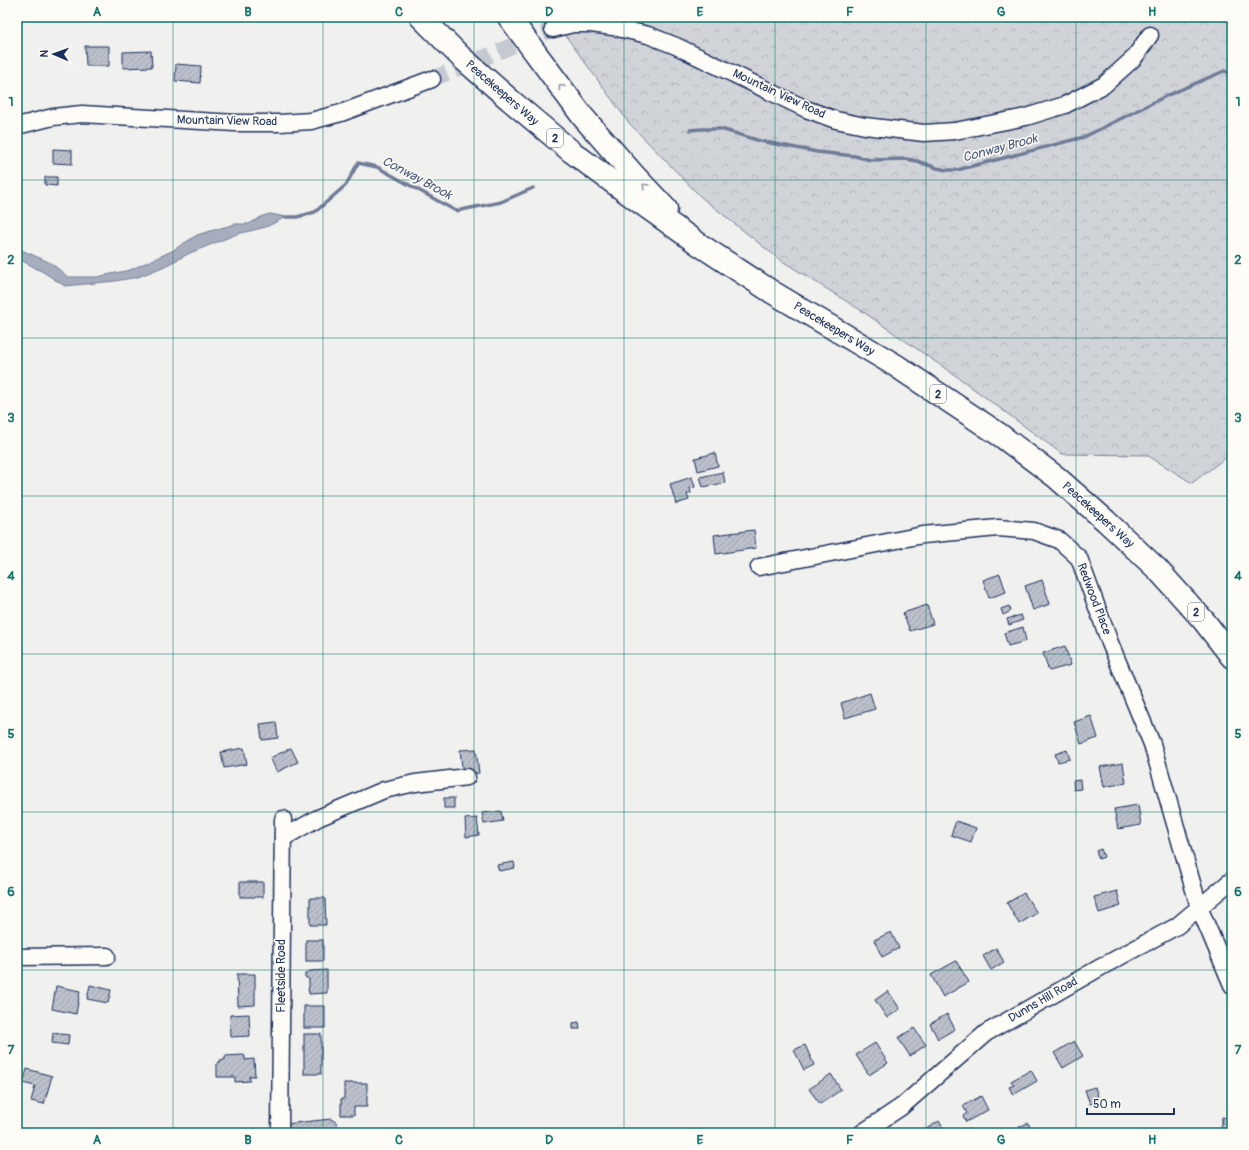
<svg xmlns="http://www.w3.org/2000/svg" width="1249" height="1150" font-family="Pangolin,sans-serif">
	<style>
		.forest { fill: url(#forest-crowns); stroke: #76819b }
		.water { fill: #a7adbd; stroke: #6f7b97 }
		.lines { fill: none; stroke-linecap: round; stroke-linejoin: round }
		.stream { stroke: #6f7b97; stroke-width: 3.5 }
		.building { fill: url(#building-hatch); stroke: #1b2f5e }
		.minor-tunnel { stroke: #c5c9d1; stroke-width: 16; stroke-dasharray: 16 8; stroke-linecap: butt }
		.minor-casing { stroke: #1b2f5e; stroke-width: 19 }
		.highway-casing { stroke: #1b2f5e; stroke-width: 25 }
		.minor { stroke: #fdfcf7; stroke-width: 16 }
		.highway { stroke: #fdfcf7; stroke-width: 22 }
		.oneway { stroke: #8c96aa }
		.grid { fill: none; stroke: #0f766e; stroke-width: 1; stroke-opacity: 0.55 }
		.labels { text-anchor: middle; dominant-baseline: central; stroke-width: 3; stroke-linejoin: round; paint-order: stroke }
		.shield { fill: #fdfcf7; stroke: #5f6c8c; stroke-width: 1 }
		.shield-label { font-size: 11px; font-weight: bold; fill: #1b2f5e }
		.street-label { font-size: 12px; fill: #1b2f5e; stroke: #fdfcf7 }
		.water-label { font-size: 13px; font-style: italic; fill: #4c5b7f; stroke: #fdfcf7 }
		.neatline { fill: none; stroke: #0f766e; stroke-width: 1.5 }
		.grid-label { font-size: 13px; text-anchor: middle; font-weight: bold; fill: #0f766e }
	</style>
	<defs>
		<pattern id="forest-crowns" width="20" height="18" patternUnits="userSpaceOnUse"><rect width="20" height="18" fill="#d0d3d8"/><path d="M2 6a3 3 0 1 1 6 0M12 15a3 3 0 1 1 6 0" fill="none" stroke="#b2b5bc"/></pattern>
		<pattern id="building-hatch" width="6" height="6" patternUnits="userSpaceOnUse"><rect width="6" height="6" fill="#bbc0ca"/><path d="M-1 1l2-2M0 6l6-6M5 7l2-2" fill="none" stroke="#a0a5b0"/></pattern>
	</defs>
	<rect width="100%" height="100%" fill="#f0f0ee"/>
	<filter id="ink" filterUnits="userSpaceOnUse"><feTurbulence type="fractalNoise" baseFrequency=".025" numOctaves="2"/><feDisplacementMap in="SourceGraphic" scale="8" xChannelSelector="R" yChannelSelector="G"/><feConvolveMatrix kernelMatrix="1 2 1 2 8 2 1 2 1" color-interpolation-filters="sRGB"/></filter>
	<g filter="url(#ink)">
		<polygon class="forest" points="552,17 1232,17 1232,453 1192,483 1147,455 1062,454 959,378 862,311 779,259 701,197 629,123"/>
		<polygon class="water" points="270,214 286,217 266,227 237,234 190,253 165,266 138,277 115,281 65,286 43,272 17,258 17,248 51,263 68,277 97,277 130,270 172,251 197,235 235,224 249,224 263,216"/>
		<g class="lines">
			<g class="stream">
				<polyline points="690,130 701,129 721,129 760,141 817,152 855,156 870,160 906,159 917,161 937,168 947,170 957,170 1084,137 1166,96 1224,71 1232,73"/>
				<polyline points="286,217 297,217 315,212 346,185 358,163 377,167 456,211 501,202 533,188"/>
			</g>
		</g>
		<g class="building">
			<polygon points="85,46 109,46 109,66 86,66"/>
			<polygon points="151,51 152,67 123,68 123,52"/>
			<polygon points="176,64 201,66 200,83 175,81"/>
			<polygon points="53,149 72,150 72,164 53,163"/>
			<polygon points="45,177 57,177 57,186 45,185"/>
			<polygon points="715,453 718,466 698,471 695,458"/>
			<polygon points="723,472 725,483 703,487 700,477"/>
			<polygon points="692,477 695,487 690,488 691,493 687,494 689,500 676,504 670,484"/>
			<polygon points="754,530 756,548 716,554 714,535"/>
			<polygon points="1000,574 1006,592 989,598 983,580"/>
			<polygon points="1042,580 1050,604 1033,610 1025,586"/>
			<polygon points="927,605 933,624 910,631 903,613"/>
			<polygon points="1009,606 1011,611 1003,615 1001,609"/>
			<polygon points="1021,615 1023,620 1009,625 1007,619"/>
			<polygon points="1023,627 1026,641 1008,646 1004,633"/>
			<polygon points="1065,646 1071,665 1049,671 1043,653"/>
			<polygon points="870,693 875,709 845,718 841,703"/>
			<polygon points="1091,716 1098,738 1081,744 1074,722"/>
			<polygon points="276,722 278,738 262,740 260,724"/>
			<polygon points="244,748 247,764 224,768 221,752"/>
			<polygon points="291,748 298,762 277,772 270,758"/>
			<polygon points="476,749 479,773 463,775 460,750"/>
			<polygon points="1067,750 1070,759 1058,762 1055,754"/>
			<polygon points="1123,763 1126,783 1104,787 1100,767"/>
			<polygon points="1080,780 1081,789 1074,790 1073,781"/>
			<rect x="444" y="798" width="10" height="10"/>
			<polygon points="1138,805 1141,825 1118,829 1114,809"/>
			<polygon points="501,811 503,821 484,824 482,813"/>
			<polygon points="477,818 479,835 466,837 465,819"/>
			<polygon points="956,821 976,828 971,842 951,835"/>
			<polygon points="1101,849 1104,857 1099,859 1096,851"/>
			<polygon points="514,862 515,868 499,871 497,865"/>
			<rect x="240" y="882" width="23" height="15"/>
			<polygon points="1117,891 1121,906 1099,913 1094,897"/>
			<polygon points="1024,893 1037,913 1019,924 1007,903"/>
			<polygon points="310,898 325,898 326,925 310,925"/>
			<polygon points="891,932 899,948 882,957 874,940"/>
			<rect x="306" y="940" width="17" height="21"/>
			<polygon points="996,948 1004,962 991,970 983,956"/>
			<polygon points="956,961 969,982 943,997 931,975"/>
			<polygon points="327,970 327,993 309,994 309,991 308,991 309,986 309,979 305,977 305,974 310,971"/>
			<polygon points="237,974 255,974 255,1005 238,1006"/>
			<polygon points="90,985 111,990 108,1003 87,999"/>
			<polygon points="56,986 80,991 76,1014 52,1009"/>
			<polygon points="888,991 900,1009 887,1018 875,1000"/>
			<rect x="304" y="1006" width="21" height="22"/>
			<polygon points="17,1010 21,1010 19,1026 17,1025"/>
			<polygon points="249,1014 250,1036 231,1037 230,1015"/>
			<polygon points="947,1014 955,1029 938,1039 930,1024"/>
			<polygon points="579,1022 580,1029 573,1029 573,1023"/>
			<polygon points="914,1028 926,1045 910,1056 898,1038"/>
			<polygon points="53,1033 69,1035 68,1045 52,1043"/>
			<rect x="304" y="1034" width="17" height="40"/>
			<polygon points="1074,1041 1083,1056 1063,1068 1054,1053"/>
			<polygon points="875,1043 888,1063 869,1075 856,1055"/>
			<polygon points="805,1045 814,1065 804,1070 794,1050"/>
			<polygon points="243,1055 245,1056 245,1060 254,1059 255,1076 249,1076 250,1081 235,1082 235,1077 217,1077 217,1063 220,1062 220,1060 225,1060 225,1056"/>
			<polygon points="27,1069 52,1076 44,1104 31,1101 35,1086 23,1083"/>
			<polygon points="1031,1070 1037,1081 1013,1095 1009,1087 1014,1085 1011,1081"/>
			<polygon points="831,1074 841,1090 820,1104 809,1089"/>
			<polygon points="344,1083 367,1083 367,1107 354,1107 354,1115 341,1115 341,1099 344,1099"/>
			<polygon points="1095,1087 1099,1101 1090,1104 1085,1090"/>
			<polygon points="981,1096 988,1110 966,1122 963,1116 967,1113 963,1106"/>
			<polygon points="1222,1117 1232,1119 1232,1132 1221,1130"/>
			<polygon points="331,1119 337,1123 337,1133 286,1133 285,1124"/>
			<polygon points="939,1121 946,1133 920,1133"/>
			<polygon points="1028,1123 1033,1133 1023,1133 1019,1127"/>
		</g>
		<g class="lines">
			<polyline class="minor-tunnel" points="432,79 553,29"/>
			<defs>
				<g id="minor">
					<polyline points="553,29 573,24 591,24 613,27 648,35 676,46 806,109 836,120 865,126 924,133 955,131 1026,117 1065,105 1104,85 1134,58 1150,35"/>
					<polyline points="17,126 53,117 82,114 235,123 280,123 311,121 341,113 432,79"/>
					<polyline points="759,567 923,535 998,528 1034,531 1059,540 1079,558 1110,643 1152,744 1199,907 1232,985"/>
					<polyline points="283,838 318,818 384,790 415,783 467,777"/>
					<polyline points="17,957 107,956"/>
					<polyline points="280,1133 283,819"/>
					<polyline points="862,1133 901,1107 986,1033 1101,967 1177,926 1232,880"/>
				</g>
				<g id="highway">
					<polyline points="421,17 461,57 510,100 572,152 641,203 700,245 772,292 895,365 1000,435 1056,477 1106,521 1158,570 1204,621 1232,657"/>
					<polyline points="509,17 583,117 633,174 666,209"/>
				</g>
			</defs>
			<use href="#minor" class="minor-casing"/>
			<use href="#highway" class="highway-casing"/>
			<use href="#minor" class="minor"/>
			<use href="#highway" class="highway"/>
		</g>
		<defs><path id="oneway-chevron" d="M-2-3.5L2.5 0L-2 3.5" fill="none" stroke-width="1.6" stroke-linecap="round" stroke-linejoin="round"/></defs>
		<g class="oneway">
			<use href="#oneway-chevron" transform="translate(561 87) rotate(-127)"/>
			<use href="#oneway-chevron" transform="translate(645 186) rotate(-133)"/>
		</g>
	</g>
	<path class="grid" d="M173,17V1133M323,17V1133M474,17V1133M624,17V1133M775,17V1133M926,17V1133M1076,17V1133M17,180H1232M17,338H1232M17,496H1232M17,654H1232M17,812H1232M17,970H1232"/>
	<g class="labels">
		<g class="shield">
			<rect x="547" y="129" width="16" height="18" rx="3"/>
			<rect x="930" y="385" width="16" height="18" rx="3"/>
			<rect x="1188" y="603" width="16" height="18" rx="3"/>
		</g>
		<g class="shield-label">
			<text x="555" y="138">2</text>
			<text x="938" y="394">2</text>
			<text x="1196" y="612">2</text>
		</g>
		<g class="street-label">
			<text transform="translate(502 93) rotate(41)">Peacekeepers Way</text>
			<text transform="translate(779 94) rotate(25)">Mountain View Road</text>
			<text transform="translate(227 121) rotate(1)">Mountain View Road</text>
			<text transform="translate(834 329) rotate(31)">Peacekeepers Way</text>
			<text transform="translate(1098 515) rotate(42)">Peacekeepers Way</text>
			<text transform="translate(1094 599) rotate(69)">Redwood Place</text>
			<text transform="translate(281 976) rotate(-90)">Fleetside Road</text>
			<text transform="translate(1043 1000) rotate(-30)">Dunns Hill Road</text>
		</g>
		<g class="water-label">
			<text transform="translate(1000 148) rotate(-15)">Conway Brook</text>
			<text transform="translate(417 178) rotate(28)">Conway Brook</text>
		</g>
	</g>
	<rect width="1249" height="1150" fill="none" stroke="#fdfcf7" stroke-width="44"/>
	<g transform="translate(54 54) rotate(272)" stroke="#fdfcf7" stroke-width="3" paint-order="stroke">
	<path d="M0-3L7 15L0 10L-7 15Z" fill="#1b2f5e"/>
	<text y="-6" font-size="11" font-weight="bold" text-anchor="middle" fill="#1b2f5e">N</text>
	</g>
	<path d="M1087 1108v6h87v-6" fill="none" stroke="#1b2f5e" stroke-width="2"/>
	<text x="1093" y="1108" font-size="12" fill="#1b2f5e" stroke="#fdfcf7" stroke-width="3" paint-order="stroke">50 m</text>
	<rect x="22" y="22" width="1205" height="1106" class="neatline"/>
	<g class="grid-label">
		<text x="97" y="16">A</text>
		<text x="248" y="16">B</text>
		<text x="399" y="16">C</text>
		<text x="549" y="16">D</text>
		<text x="700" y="16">E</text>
		<text x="850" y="16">F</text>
		<text x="1001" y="16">G</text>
		<text x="1152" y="16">H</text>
		<text x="11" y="106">1</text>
		<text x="1238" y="106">1</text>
		<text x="11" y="264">2</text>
		<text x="1238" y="264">2</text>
		<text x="11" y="422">3</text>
		<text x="1238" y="422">3</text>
		<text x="11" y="580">4</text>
		<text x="1238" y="580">4</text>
		<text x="11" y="738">5</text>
		<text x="1238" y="738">5</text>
		<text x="11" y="896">6</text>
		<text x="1238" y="896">6</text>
		<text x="11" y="1054">7</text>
		<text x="1238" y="1054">7</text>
		<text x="97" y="1144">A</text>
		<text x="248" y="1144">B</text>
		<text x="399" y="1144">C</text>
		<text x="549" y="1144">D</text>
		<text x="700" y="1144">E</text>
		<text x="850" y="1144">F</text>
		<text x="1001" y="1144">G</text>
		<text x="1152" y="1144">H</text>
	</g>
</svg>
